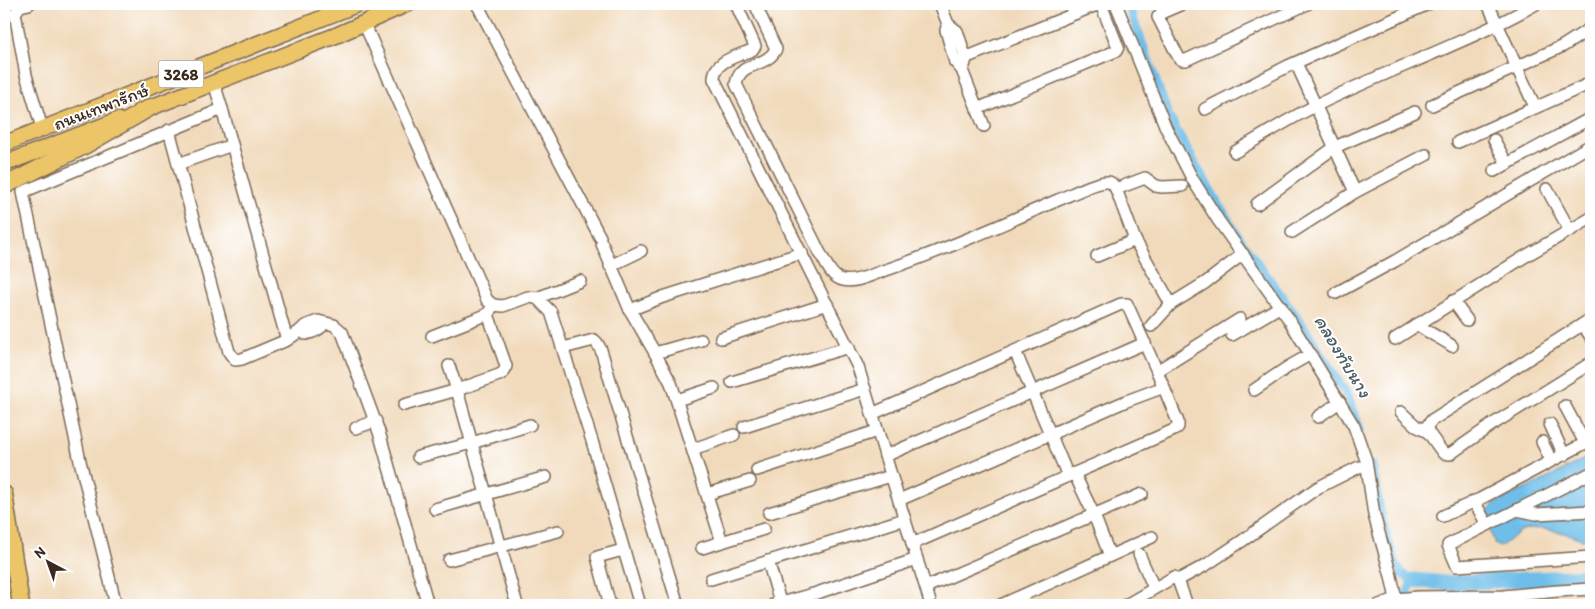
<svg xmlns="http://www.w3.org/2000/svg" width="1595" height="609" font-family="Itim,'Playpen Sans Thai',sans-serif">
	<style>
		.water { fill: #6ebee9; stroke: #547484 }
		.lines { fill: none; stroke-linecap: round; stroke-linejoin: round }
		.canal { stroke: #6ebee9; stroke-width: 9 }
		.river { stroke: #6ebee9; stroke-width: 15 }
		.minor-casing { stroke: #7b6855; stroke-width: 14 }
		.major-casing { stroke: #7b6855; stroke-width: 18 }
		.highway-casing { stroke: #7b6855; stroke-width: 19 }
		.minor { stroke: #fff; stroke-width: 11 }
		.major { stroke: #edc569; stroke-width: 15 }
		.highway { stroke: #edc569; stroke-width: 16 }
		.labels { text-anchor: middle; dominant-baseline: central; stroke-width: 4; stroke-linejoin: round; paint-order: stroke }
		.shield { fill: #fff; stroke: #766a62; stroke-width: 1 }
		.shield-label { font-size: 16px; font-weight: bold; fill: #3b2a1e }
		.street-label { font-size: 18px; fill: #3b2a1e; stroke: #fff }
		.water-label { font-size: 19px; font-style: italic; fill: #4d5e65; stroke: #fff }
	</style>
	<rect width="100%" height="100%" fill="#fff"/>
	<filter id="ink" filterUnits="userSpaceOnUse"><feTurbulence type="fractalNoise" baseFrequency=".02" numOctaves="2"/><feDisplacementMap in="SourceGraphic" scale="10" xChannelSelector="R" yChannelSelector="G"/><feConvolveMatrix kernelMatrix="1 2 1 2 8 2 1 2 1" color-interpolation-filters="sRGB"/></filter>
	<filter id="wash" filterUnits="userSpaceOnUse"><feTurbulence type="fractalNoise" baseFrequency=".0096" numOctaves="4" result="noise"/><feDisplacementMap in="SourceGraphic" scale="20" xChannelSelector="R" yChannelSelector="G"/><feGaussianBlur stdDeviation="1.12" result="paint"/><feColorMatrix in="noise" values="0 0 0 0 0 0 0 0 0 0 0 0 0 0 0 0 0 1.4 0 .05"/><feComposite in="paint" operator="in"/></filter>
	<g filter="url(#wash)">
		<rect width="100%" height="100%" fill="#f1dabb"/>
		<g class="water">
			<path d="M1591,455V542C1572,536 1547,525 1526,530C1517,533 1508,541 1500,547L1495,545L1485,514L1489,509L1494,504L1548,478Z"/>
			<polygon points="1580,598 1585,601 1587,605 1511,605"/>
		</g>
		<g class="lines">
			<g class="canal">
				<polyline points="1128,4 1169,117 1202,176 1239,238 1300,321 1349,398 1360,429"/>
				<polyline points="1372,465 1382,520 1393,557 1401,573 1413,580 1402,605"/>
			</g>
			<polyline class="river" points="1413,580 1446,583 1591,576"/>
		</g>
	</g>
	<g filter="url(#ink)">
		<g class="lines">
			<defs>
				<g id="minor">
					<polyline points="29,4 20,6 15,13 26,75 42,128"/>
					<polyline points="477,4 600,237"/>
					<path d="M736,4L755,46L752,50C738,56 713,61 714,79L858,367L931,605"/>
					<path d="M755,4L776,49C766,69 740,60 736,84L819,251C825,261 831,278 843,280C854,283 869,276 880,272C940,252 999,226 1058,200C1068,196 1097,181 1108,182C1112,182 1114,186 1116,189L1135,240L1171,304"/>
					<polyline points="940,4 948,24 957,31 966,59 964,66"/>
					<polyline points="1116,4 1166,128 1193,180 1218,220 1288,318 1354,426 1366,460 1374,515 1391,576 1396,599"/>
					<polyline points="1182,4 1161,13 1158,17 1179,58 1182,60 1186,60 1307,4"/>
					<polyline points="1488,4 1535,107"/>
					<polyline points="364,23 487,300 493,305 503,306 528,297 537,298 580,281"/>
					<polyline points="948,24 946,30 955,62 962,70 984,126"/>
					<polyline points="955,62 1099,4 1102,7 1118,47 1116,51 977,109"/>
					<polyline points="1296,63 1355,192"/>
					<polyline points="1432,105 1563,46 1591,28"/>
					<polyline points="222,109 287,340"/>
					<polyline points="1205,109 1288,66 1428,4"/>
					<polyline points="169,130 229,352 235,360 242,359 287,340 300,331 305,326 318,321 334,325 342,332 379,432 428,605"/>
					<polyline points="1494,140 1507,164"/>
					<polyline points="1458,142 1591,83"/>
					<path d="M1235,152C1262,136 1287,120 1315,106C1387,70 1465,44 1536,4"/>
					<polyline points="178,164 232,145"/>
					<polyline points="1494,171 1591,118"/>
					<polyline points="1116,189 1145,178 1156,186 1162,187 1182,186"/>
					<polyline points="1547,189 1570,231"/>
					<polyline points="1257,204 1335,147 1415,112"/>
					<polyline points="1292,232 1355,192 1426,155"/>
					<polyline points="602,244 630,310 655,353 671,383 722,542"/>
					<polyline points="1097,256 1135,240"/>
					<polyline points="610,266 641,251"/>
					<polyline points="1336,293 1395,261 1591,145"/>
					<polyline points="537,298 551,312 592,441 640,605"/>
					<polyline points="1453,301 1467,320"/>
					<polyline points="630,310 663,297 802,253"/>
					<polyline points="1591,319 1432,420 1427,426 1428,432 1443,453 1450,454 1493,424 1591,363"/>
					<path d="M1417,324C1428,333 1441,338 1452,346"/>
					<polyline points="1583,325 1591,337"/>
					<polyline points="1151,326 1171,304 1205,283 1243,254"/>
					<path d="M300,331L306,334C314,332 320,330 325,323"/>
					<polyline points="1232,335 1281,306"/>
					<polyline points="432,336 488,314"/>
					<polyline points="721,338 827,304"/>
					<polyline points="1395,339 1524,257 1591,218"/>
					<polyline points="563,348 594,340 597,343 601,350 678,605"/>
					<polyline points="1015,351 1068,476"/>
					<polyline points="655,353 701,340"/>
					<polyline points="449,366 457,390 517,605"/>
					<polyline points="1157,371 1240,319"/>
					<polyline points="732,382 849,347"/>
					<polyline points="1254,390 1288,367 1311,354"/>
					<polyline points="677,400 714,388"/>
					<polyline points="404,405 457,390 499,375 504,372 506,366 488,314 493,305"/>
					<polyline points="1565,406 1585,443"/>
					<polyline points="1401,412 1416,426 1428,432"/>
					<polyline points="872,414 1121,304 1127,304 1157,371 1178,422 1178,427 1174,430 912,544"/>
					<polyline points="1318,417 1340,402"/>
					<polyline points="1550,424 1564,455"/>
					<polyline points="744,427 865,389"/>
					<polyline points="356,428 376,421"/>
					<polyline points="1542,442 1551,460"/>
					<polyline points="693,449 734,435"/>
					<polyline points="885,456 1145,343"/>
					<polyline points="418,457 472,443 530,425"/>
					<polyline points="757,470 877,431"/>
					<polyline points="1074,473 1094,515 1110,556"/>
					<polyline points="707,494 750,481"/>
					<polyline points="899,500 1124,402 1164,387"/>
					<polyline points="1474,501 1487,525 1591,473"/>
					<polyline points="435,509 546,477"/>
					<polyline points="1517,510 1536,514 1591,511"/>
					<polyline points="769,513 891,476"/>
					<polyline points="1443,516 1480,499 1591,440"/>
					<polyline points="1487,525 1448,545 1457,566 1591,557"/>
					<polyline points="702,548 764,529"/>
					<polyline points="1139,554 1154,588"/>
					<polyline points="449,560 558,531"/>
					<polyline points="768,561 781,605"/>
					<polyline points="711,579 905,519"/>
					<polyline points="1178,580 1206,565 1242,541 1317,488 1359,467"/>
					<polyline points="926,587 1142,494"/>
					<polyline points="116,605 80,461 23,192 222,109 214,83"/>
					<polyline points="610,605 597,557 623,550"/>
					<polyline points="773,605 817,593 917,559"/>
					<polyline points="1001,605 1152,537"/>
					<polyline points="1126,605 1174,577 1178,580 1187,605"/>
					<polyline points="1379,605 1396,599 1418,597 1503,596 1558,591 1591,589"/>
				</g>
				<g id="major">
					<polyline points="139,112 337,35 407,4"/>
					<polyline points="4,144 358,4"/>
					<polyline points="4,164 118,120"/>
				</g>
				<g id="highway">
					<polyline points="4,186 84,146 151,107"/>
					<polyline points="4,494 21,605"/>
				</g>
			</defs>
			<use href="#minor" class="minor-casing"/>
			<use href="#major" class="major-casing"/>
			<use href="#highway" class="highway-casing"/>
			<use href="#minor" class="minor"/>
			<use href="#major" class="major"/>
			<use href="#highway" class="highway"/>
		</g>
	</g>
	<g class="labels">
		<rect class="shield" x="158.5" y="60.5" width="45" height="27" rx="4"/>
		<g class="shield-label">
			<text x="181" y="74">3268</text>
		</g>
		<g class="street-label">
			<text transform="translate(101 107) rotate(-21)">ถนนเทพารักษ์</text>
		</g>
		<g class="water-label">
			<text transform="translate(1343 356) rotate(59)">คลองทับนาง</text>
		</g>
	</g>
	<rect width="1595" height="609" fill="none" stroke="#fff" stroke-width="20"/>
	<g transform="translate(48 562) rotate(319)" stroke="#ffffff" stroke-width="4" paint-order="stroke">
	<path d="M0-4L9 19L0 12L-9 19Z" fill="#3b2a1e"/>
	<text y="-8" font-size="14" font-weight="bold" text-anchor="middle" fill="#3b2a1e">N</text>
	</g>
</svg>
